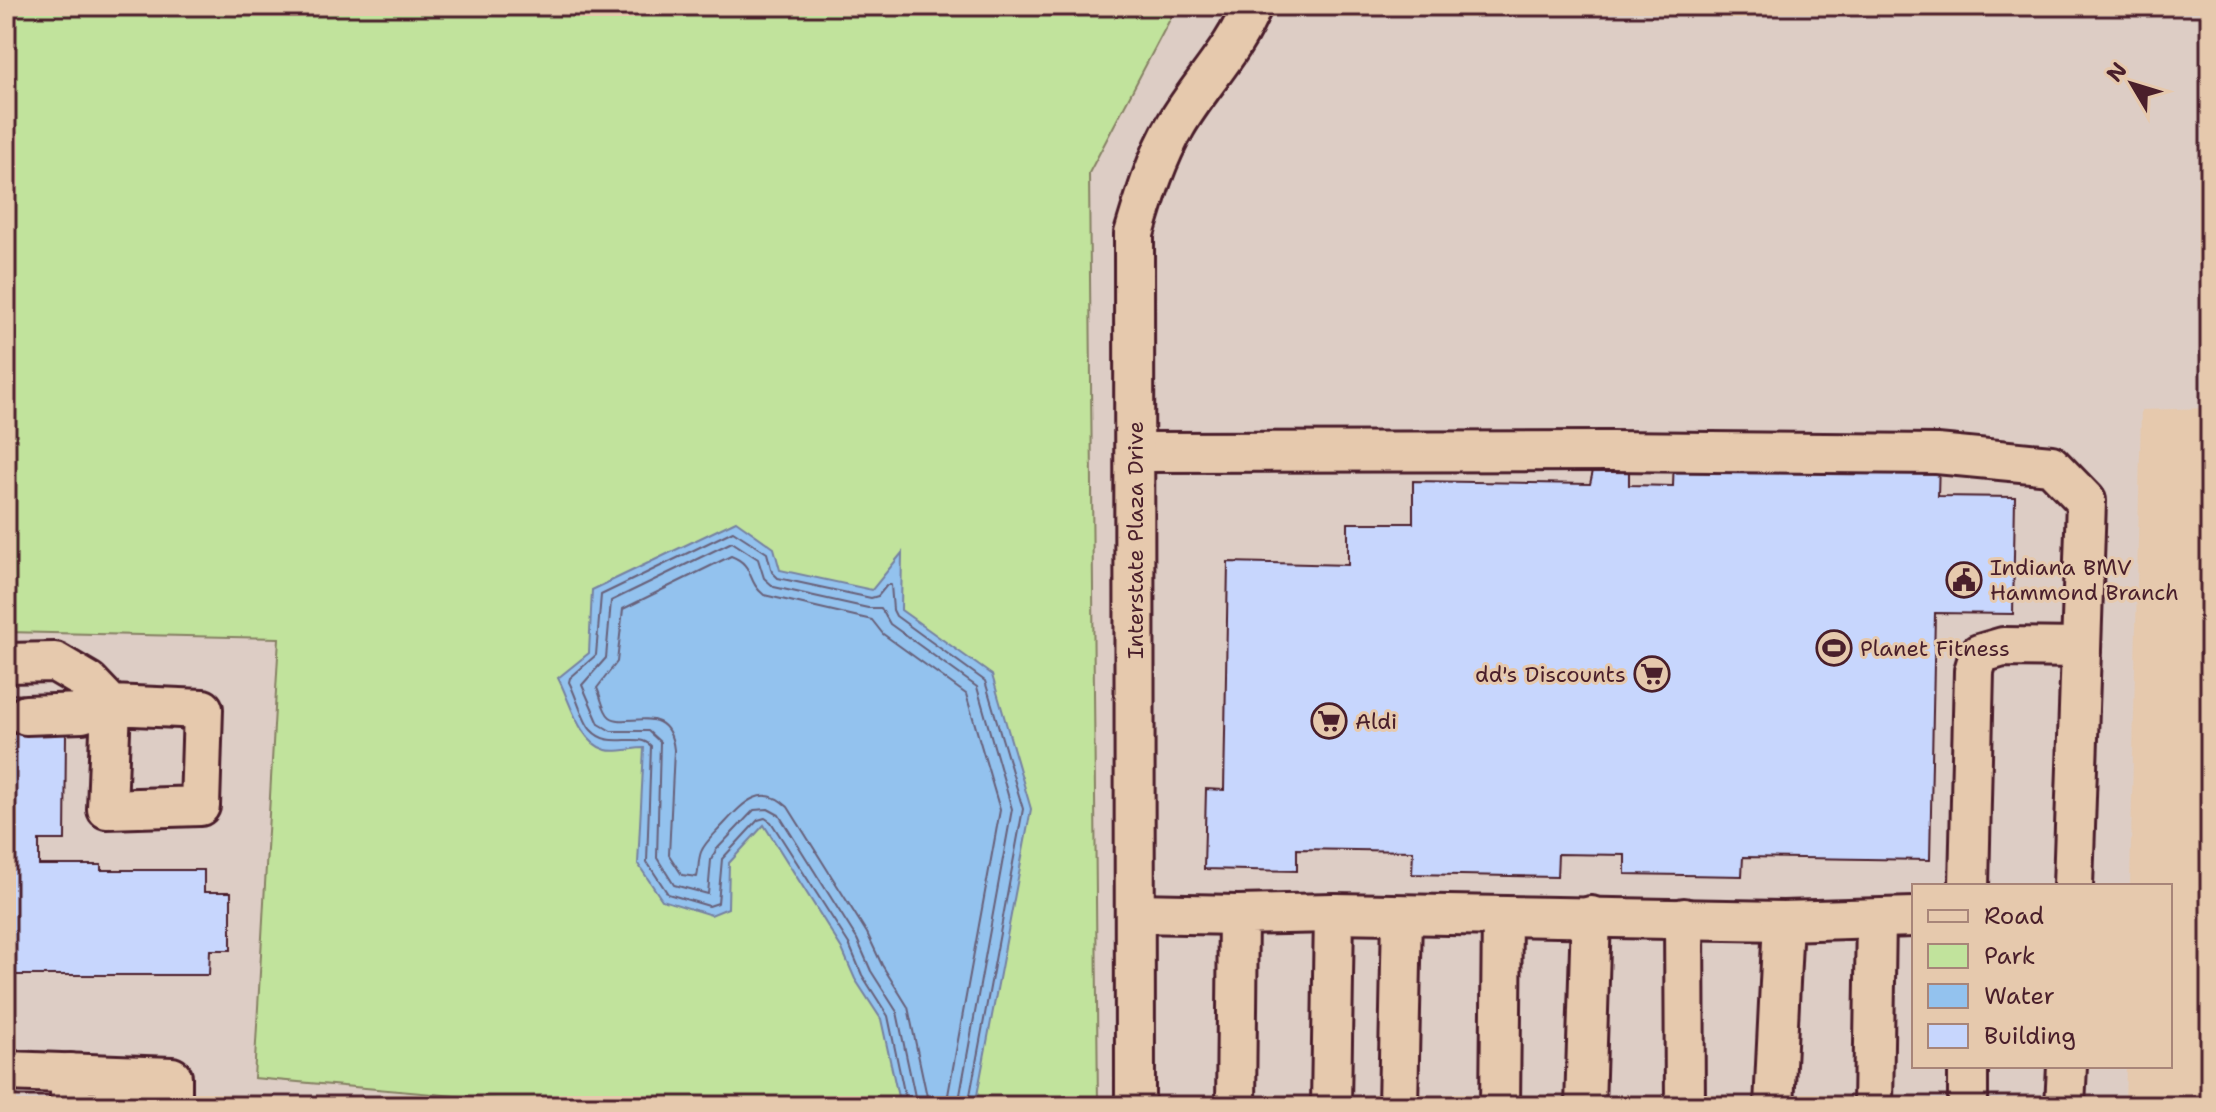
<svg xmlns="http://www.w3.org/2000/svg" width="2216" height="1112" font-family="'Shantell Sans',sans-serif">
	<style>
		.built { fill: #ddcdc5 }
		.green { fill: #c1e39c; stroke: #868164; stroke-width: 2 }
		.water { fill: #93c2ee; stroke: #7681a0; stroke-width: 2 }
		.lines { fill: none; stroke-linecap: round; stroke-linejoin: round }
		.shore { stroke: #676079; stroke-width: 2 }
		.building { fill: #c7d6fd; stroke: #4a1f2b; stroke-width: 2 }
		.minor-casing { stroke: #4a1f2b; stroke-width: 44 }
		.minor { stroke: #e6c9ad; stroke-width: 38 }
		.labels { text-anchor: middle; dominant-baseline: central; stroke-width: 6; stroke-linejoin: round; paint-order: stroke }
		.street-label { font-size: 22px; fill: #4a1f2b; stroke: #e6c9ad }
		.poi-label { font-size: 22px; fill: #4a1f2b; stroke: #e6c9ad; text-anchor: start }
	</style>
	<rect width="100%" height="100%" fill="#e6c9ad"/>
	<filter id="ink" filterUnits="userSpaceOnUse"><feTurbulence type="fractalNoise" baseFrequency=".0125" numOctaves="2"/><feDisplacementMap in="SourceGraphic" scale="16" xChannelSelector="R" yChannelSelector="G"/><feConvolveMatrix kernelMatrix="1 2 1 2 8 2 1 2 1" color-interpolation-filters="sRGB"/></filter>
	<g filter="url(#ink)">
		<g class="built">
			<polygon points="1177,6 2210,6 2210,408 2141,410 2130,886 1914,886 1914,1066 2126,1066 2125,1106 1098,1106 1089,173"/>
			<polygon points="6,632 280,638 254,1078 566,1106 6,1106"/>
		</g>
		<polygon class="green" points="6,6 1177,6 1089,173 1098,1106 566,1106 254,1078 279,638 6,632"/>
		<path class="water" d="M736,521L774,548L780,570L872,590L902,553L901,610L992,675L1031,809L975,1106H900L881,1019L855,979L842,949L764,825L729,863L728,908L711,915L662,900L638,864L644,748C633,748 616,753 606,750C579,743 570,700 558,678L589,653L592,590Z"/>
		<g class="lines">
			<g class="shore">
				<path d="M907,1106L888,1016L862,975L849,944L771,822L765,818L758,820L722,859L718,903L709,906L668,894L647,862L651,746C637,731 610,751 591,730C583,722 576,695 569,682L570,678L596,655L601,595L733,531L767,553L772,572L778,578L871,598L878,596L887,585H891L893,610L896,616L985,681L1023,809L968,1106"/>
				<polyline points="917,1106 897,1012 871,971 857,939 779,815 768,809 754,810 716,850 711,860 708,894 674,885 657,858 660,742 648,731 611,731 599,724 582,685 606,658 611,601 732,542 758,559 764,578 774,587 868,608 881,608 890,624 977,687 1012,809 958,1106"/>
				<path d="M929,1106L908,1007L882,965L867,933L788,807C760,780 740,807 721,827C714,835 705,842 701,852C698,860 699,869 697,877L682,875L669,855L674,750C669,700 626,729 610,717C603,712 601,696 597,688L617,662L623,609L731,556C755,565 746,581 764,595L872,620L883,634L966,694L1000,810L946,1106"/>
			</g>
		</g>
		<g class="building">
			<polygon points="1674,455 1939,460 1938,496 2015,497 2013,614 1935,613 1930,860 1743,857 1742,876 1625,874 1625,855 1558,854 1557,877 1412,874 1413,851 1297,849 1297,871 1204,869 1206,789 1224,790 1228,562 1348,565 1348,523 1413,523 1413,481 1590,484 1596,458 1629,459 1629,485 1673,486"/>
			<polygon points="6,694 27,695 25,734 6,734"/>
			<polygon points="6,734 66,734 65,840 39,840 39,865 101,865 101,870 204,870 204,892 231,892 231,950 210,950 209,975 6,975"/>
		</g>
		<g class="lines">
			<defs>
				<g id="minor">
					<polyline points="1135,452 1610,451 1937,454 2051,465 2086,501 2073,886"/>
					<polyline points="6,663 55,662 89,682 111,705 107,809 200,806 203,709 111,705 82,713 26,715"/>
					<polyline points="1969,886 1974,671 1979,654 2003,647 2081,648"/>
					<polyline points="1135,913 1238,915"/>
					<polyline points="1684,918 1685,1106"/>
					<polyline points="6,1071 172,1077 172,1106"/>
					<polyline points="70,1106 70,1073"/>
					<path d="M1135,1106L1134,234C1145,197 1156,159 1176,125C1200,84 1235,50 1252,6"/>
					<polyline points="1236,1106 1238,915 1334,913 1783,921"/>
					<polyline points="1331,1106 1334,913"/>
					<polyline points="1398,1106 1402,915"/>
					<polyline points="1500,1106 1502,916"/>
					<polyline points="1585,1106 1591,916"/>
					<polyline points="1774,1106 1783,921 1914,917"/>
					<polyline points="1873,1106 1876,919"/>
					<polyline points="1968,1106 1968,1066"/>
					<polyline points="2065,1106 2067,1066"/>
				</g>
			</defs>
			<use href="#minor" class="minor-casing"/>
			<use href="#minor" class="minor"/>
		</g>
	</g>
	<defs>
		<symbol id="civic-ring" viewBox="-11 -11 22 22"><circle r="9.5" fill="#e6c9ad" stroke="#4a1f2b" stroke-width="1.5"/><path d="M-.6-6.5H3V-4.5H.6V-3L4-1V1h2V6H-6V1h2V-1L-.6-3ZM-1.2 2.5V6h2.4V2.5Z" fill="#4a1f2b"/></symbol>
		<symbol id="stadium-ring" viewBox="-11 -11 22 22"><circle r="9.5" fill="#e6c9ad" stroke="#4a1f2b" stroke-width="1.5"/><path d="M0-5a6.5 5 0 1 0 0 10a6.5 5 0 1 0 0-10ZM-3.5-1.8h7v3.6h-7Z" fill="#4a1f2b"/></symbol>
		<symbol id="supermarket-ring" viewBox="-11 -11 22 22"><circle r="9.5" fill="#e6c9ad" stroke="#4a1f2b" stroke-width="1.5"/><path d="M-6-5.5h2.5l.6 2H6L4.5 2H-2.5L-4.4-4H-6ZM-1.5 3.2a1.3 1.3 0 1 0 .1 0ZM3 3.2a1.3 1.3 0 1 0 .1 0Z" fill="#4a1f2b"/></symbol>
	</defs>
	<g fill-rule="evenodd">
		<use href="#civic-ring" x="1944" y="560" width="40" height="40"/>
		<use href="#stadium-ring" x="1814" y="628" width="40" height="40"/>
		<use href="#supermarket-ring" x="1632" y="654" width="40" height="40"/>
		<use href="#supermarket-ring" x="1309" y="701" width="40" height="40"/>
	</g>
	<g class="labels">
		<g class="street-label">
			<text transform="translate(1135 540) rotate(-90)">Interstate Plaza Drive</text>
		</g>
		<g class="poi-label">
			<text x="1990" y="567">Indiana BMV<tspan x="1990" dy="25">Hammond Branch</tspan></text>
			<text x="1860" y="648">Planet Fitness</text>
			<text x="1626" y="674" text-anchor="end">dd's Discounts</text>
			<text x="1355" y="721">Aldi</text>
		</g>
	</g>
	<rect width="2216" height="1112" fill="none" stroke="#e6c9ad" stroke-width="32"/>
	<rect x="16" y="16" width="2184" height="1080" fill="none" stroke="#4a1f2b" stroke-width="3" filter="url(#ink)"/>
	<rect x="1912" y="884" width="260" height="184" fill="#e6c9ad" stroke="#a88579" stroke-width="2"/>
	<rect x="1928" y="910" width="40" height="12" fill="#e6c9ad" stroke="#a88579" stroke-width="2"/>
	<text x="1984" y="924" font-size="24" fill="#4a1f2b">Road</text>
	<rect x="1928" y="944" width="40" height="24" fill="#c1e39c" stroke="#a88579" stroke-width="2"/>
	<text x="1984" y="964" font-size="24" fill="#4a1f2b">Park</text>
	<rect x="1928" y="984" width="40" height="24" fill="#93c2ee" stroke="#a88579" stroke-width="2"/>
	<text x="1984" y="1004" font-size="24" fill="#4a1f2b">Water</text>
	<rect x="1928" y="1024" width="40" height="24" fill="#c7d6fd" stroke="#a88579" stroke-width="2"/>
	<text x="1984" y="1044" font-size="24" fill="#4a1f2b">Building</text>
	<g transform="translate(2132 84) rotate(308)" stroke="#e6c9ad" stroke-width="6" paint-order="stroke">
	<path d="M0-6L14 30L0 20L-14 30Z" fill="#4a1f2b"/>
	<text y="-12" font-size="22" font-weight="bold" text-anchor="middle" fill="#4a1f2b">N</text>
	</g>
</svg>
